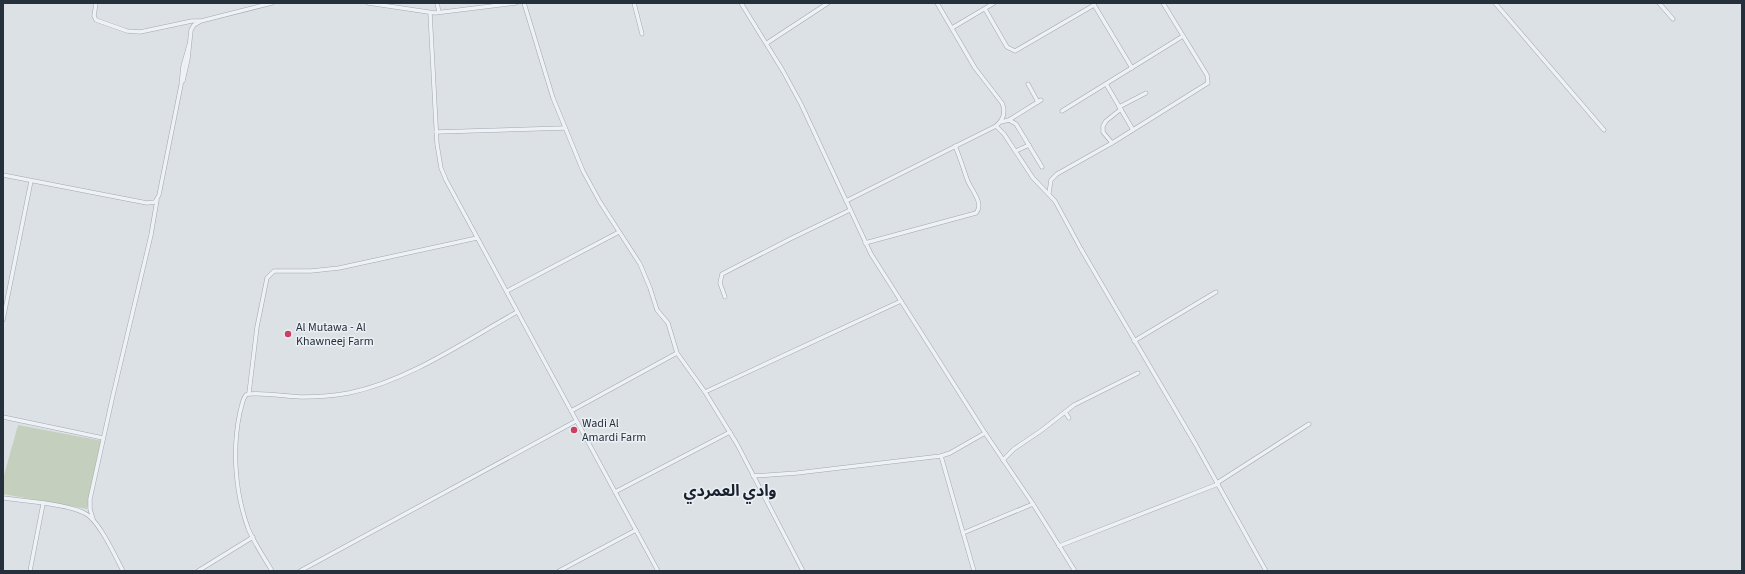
<svg xmlns="http://www.w3.org/2000/svg" width="1745" height="574" font-family="'Source Sans 3','Noto Sans Arabic',sans-serif">
	<style>
		.green { fill: #c4d0bd }
		.lines { fill: none; stroke-linecap: round; stroke-linejoin: round }
		.minor-casing { stroke: #a2a8b0; stroke-width: 4.5 }
		.minor { stroke: #eef1f5; stroke-width: 3.5 }
		.poi-dot { fill: #cd3f62; stroke: #ebf0f4; stroke-width: 1.5 }
		.labels { text-anchor: middle; dominant-baseline: central; stroke-width: 3; stroke-linejoin: round; paint-order: stroke }
		.poi-label { font-size: 12px; fill: #26303c; stroke: #ebf0f4; text-anchor: start }
		.district-label { font-size: 16px; font-weight: bold; fill: #18212d; stroke: #ebf0f4 }
	</style>
	<rect width="100%" height="100%" fill="#dce1e6"/>
	<polygon class="green" points="18,425 103,441 87,509 3,494 3,479"/>
	<g class="lines">
		<defs>
			<g id="minor">
				<polyline points="96,3 94,16 96,20 127,31 140,32 192,21 200,21"/>
				<polyline points="368,3 435,13 516,3"/>
				<polyline points="437,3 439,12"/>
				<polyline points="524,3 553,98 583,171 600,202 640,264 650,288 657,310 668,323 677,353 705,392 737,444 803,571"/>
				<polyline points="634,3 642,34"/>
				<polyline points="741,3 783,71 801,104 871,254 985,433 1033,504 1075,571"/>
				<polyline points="1093,3 1132,68"/>
				<polyline points="1495,3 1604,130"/>
				<polyline points="1659,3 1673,19"/>
				<polyline points="985,9 1007,47 1015,51 1094,5"/>
				<polyline points="430,13 437,144 441,168 446,180 658,571"/>
				<polyline points="952,28 994,3"/>
				<polyline points="767,43 828,3"/>
				<polyline points="183,81 188,59 191,30 194,25 201,21 272,3"/>
				<polyline points="1028,84 1038,102"/>
				<polyline points="1106,84 1133,130"/>
				<polyline points="1119,107 1146,93"/>
				<polyline points="1062,111 1183,36"/>
				<polyline points="1009,120 1041,100"/>
				<polyline points="1001,122 1009,120 1016,124 1042,167"/>
				<polyline points="996,126 1004,134 1033,178 1055,201 1081,249 1196,445 1266,571"/>
				<polyline points="436,132 565,128"/>
				<polyline points="1112,143 1103,132 1103,126 1106,121 1121,109"/>
				<polyline points="1016,151 1029,145"/>
				<polyline points="3,175 147,203 155,202 159,195 181,85 183,66 189,45"/>
				<polyline points="1049,193 1051,180 1057,174 1112,143 1208,83 1207,75 1163,3"/>
				<path d="M846,201L996,126C1003,120 1006,112 1002,103L975,68L937,3"/>
				<path d="M865,243L976,213C985,203 970,189 967,179C963,168 960,157 955,146"/>
				<polyline points="507,291 619,232"/>
				<polyline points="725,297 720,283 722,274 790,239 850,210"/>
				<polyline points="3,320 31,181"/>
				<polyline points="1134,341 1216,292"/>
				<polyline points="705,392 901,301"/>
				<polyline points="249,393 257,327 267,278 274,271 311,271 339,268 477,238"/>
				<polyline points="571,411 677,353"/>
				<polyline points="1065,412 1069,418"/>
				<polyline points="3,417 103,438"/>
				<polyline points="941,456 974,571"/>
				<polyline points="1003,460 1014,449 1042,430 1074,405 1138,373"/>
				<polyline points="753,476 797,473 941,456 950,453 985,433"/>
				<polyline points="1217,483 1309,424"/>
				<polyline points="615,492 730,432"/>
				<path d="M3,498C23,501 75,504 89,516C102,527 115,556 123,571"/>
				<polyline points="93,519 90,509 90,499 113,395 151,235 157,200"/>
				<polyline points="963,533 1033,504"/>
				<polyline points="1059,546 1218,484"/>
				<polyline points="30,571 43,504"/>
				<polyline points="198,571 253,537"/>
				<path d="M272,571C264,557 254,543 248,528C235,492 232,449 240,412C242,406 242,400 246,395C253,391 289,397 301,397C317,397 333,396 349,393C408,381 465,341 517,312"/>
				<polyline points="300,571 576,421"/>
				<polyline points="559,571 636,530"/>
			</g>
		</defs>
		<use href="#minor" class="minor-casing"/>
		<use href="#minor" class="minor"/>
	</g>
	<g class="poi-dot">
		<circle cx="288" cy="334" r="4"/>
		<circle cx="574" cy="430" r="4"/>
	</g>
	<g class="labels">
		<g class="poi-label">
			<text x="296" y="327">Al Mutawa - Al<tspan x="296" dy="14">Khawneej Farm</tspan></text>
			<text x="582" y="423">Wadi Al<tspan x="582" dy="14">Amardi Farm</tspan></text>
		</g>
		<g class="district-label">
			<text x="730" y="491">وادي العمردي</text>
		</g>
	</g>
	<rect width="1745" height="574" fill="none" stroke="#26303c" stroke-width="8"/>
</svg>
